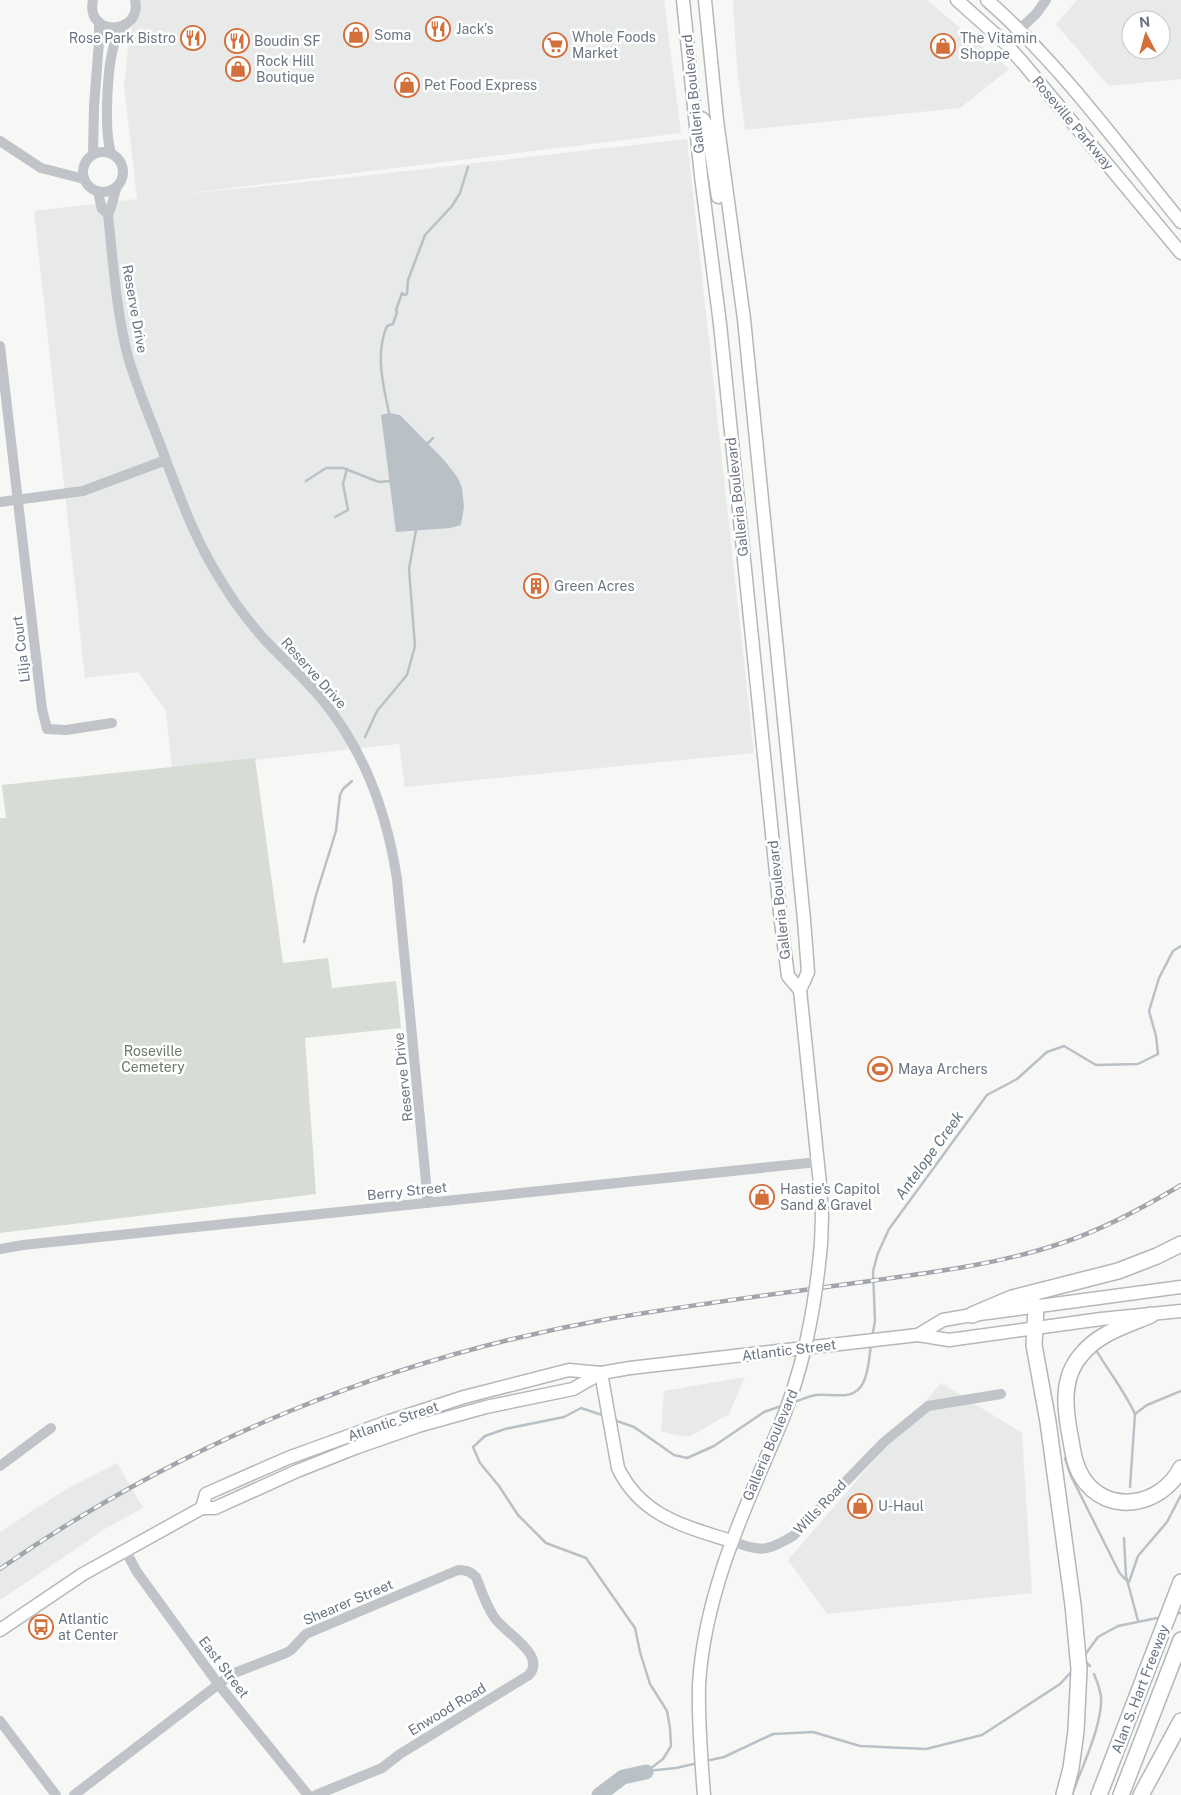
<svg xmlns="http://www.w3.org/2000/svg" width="1181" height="1795" font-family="'Public Sans',sans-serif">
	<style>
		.built { fill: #e8e9e9; fill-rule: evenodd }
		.green { fill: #d7dcd5 }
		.water { fill: #b9c1c7 }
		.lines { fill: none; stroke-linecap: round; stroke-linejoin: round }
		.stream { stroke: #b9c1c7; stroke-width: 2.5 }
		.river { stroke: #b9c1c7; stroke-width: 15 }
		.major-casing { stroke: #b4b7bb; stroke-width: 15 }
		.highway-casing { stroke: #b3b6ba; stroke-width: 18 }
		.minor { stroke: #c0c3c7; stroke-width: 10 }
		.major { stroke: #fff; stroke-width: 12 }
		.highway { stroke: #fff; stroke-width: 15 }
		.rail-casing { stroke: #a2a6ac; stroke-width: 4.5 }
		.rail { stroke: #fff; stroke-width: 2.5; stroke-dasharray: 8; stroke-linecap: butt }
		.major-bridge-casing { stroke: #b4b7bb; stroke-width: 15; stroke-linecap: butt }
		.major-bridge { stroke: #fff; stroke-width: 12 }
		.labels { text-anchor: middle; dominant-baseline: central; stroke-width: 5; stroke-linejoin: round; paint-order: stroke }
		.poi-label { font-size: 14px; fill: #6a7583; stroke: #fff; text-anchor: start }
		.street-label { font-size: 14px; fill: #6a7583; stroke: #fff }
		.park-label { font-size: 14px; fill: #6a7b68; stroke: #fff }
		.water-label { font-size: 15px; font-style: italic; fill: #66757f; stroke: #fff }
	</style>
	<rect width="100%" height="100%" fill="#f7f8f5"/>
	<g class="built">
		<polygon points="138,0 664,0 681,133 183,194 344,178 687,139 754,753 405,787 399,744 172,769 166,711 138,672 85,678 34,211 137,199 124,85 129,40"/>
		<polygon points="733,0 927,0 1009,69 960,108 745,130 737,67"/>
		<path d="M1077,0H1181V79L1109,86L1056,24ZM1131,20H1161V50H1131Z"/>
		<polygon points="745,1377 729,1414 689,1437 675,1435 661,1431 664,1391"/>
		<polygon points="941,1383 1022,1433 1032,1593 827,1614 788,1560"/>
		<polygon points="117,1463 143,1508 108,1527 0,1600 0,1532 63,1491"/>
	</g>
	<polygon class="green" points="255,758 283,963 328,958 332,988 396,981 401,1028 305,1038 316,1194 0,1233 0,818 6,818 2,785"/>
	<polygon class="water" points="389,413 400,415 444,460 458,478 462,488 464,507 461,525 450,528 396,532 381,415"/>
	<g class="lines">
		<g class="stream">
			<path d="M389,413C383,384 375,354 387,326L393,324L397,312L396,310L402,293L404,295L407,294L408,280L425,235L452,206L460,193L468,167"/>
			<polyline points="427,444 433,438"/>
			<polyline points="306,481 326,468 343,468 379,482 390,481"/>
			<polyline points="335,517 348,510 343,484 347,469"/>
			<polyline points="365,737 377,711 407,675 415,646 409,569 416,530"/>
			<polyline points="304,942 316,895 336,831 340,795 343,789 352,781"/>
			<polyline points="872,1337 875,1321 873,1271 878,1253 889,1229 987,1095 1017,1079 1047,1052 1064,1046 1096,1065 1138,1064 1158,1054 1156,1036 1149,1011 1159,978 1173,951 1181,946"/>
			<path d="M1095,1348C1108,1371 1124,1390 1135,1414"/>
			<path d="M794,1402C801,1400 809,1396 816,1395C832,1393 854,1402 863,1383C869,1372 869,1357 871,1345"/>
			<polyline points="605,1416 581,1408 564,1417 505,1429 485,1436 473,1447 480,1463 499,1486 518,1515 546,1543 586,1558 635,1628 640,1652 650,1684 667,1711 670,1728 671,1746 663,1759 646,1772"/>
			<polyline points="614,1420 634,1427 674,1455 687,1458 714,1446 764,1412 784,1405"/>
			<polyline points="1065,1458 1071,1476 1119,1572 1123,1577 1129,1582 1138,1556 1167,1522 1181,1495"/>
			<polyline points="1130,1487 1135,1414 1147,1405 1181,1391"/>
			<polyline points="1124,1538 1126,1576 1138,1621"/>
			<polyline points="1175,1614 1181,1613"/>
			<polyline points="1084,1656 1098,1637 1118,1626 1162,1617"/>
			<polyline points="1084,1660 1090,1666"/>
			<polyline points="706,1761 724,1757 773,1734 813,1732 860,1746 926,1749 982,1735 1060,1684 1073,1670"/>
			<polyline points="647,1771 676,1768 698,1763"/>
			<path d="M1072,1795C1081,1769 1103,1724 1101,1697C1100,1688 1097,1681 1094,1674"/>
		</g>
		<polyline class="river" points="599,1795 623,1777 646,1772"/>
		<defs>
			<g id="major">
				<polyline points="683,0 701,176 720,324 781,922 788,976 800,990"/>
				<polyline points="705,0 717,120 744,319 804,920 808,972 800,990 820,1184 822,1216 821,1244"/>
				<polyline points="957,0 1005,43 1023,63 1181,253"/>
				<path d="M987,0C1061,65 1119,146 1181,222"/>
				<polyline points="696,116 703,119 707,126 718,197"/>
				<polyline points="918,1335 943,1320 972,1315 1181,1287"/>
				<path d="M601,1373L618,1468C641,1516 684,1526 731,1541"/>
				<polyline points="202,1508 206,1494 288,1458 387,1422 464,1397 569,1370 601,1373 630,1368 918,1335 949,1340 1101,1319 1181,1311"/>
				<polyline points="0,1630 83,1574 202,1508 215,1508 297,1471 355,1448 418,1426 486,1407 573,1389 601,1373"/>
				<path d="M704,1795C701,1758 698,1721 699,1685C704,1597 742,1514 776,1435"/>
			</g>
			<g id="highway">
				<polyline points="1036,1306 1034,1345 1048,1422 1073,1605 1079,1669 1076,1731 1071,1768 1064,1795"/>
				<polyline points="972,1315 1012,1298 1118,1271 1157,1256 1181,1244"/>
				<path d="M1151,1315C1127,1325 1099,1333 1082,1354C1060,1378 1065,1411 1071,1441C1073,1453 1075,1466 1082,1477C1106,1516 1161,1507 1181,1468"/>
				<polyline points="1099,1795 1181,1582"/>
				<polyline points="1121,1795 1181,1640"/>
				<polyline points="1141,1795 1181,1721"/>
			</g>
		</defs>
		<use href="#major" class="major-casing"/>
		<use href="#highway" class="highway-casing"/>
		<g class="minor">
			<path d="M93,0C85,38 143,35 135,0"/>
			<polyline points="1005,43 1036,14 1046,0"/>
			<polyline points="0,141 41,168 84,179"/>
			<circle cx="103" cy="172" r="20"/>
			<path d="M111,153C104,131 107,68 114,45C116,37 120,31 125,25"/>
			<polyline points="93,154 94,106 99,42 99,22"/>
			<path d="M98,192L102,209L108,214C113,261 116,308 127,353C137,390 154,426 167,463C182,503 197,543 220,579C233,601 248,621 265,640C283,659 303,677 320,697C364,749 387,813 397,879L428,1203"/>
			<path d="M108,214C113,206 113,196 117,187"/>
			<polyline points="0,346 42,709 47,729 66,730 112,723"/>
			<polyline points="0,502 83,491 166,460"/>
			<polyline points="0,1249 23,1245 818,1162"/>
			<polyline points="0,1466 51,1428"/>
			<path d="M731,1541C762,1551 764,1553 793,1536L884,1442L928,1406L1001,1394"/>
			<polyline points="125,1550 137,1572 219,1685 308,1795"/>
			<polyline points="0,1721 56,1795"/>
			<path d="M74,1795L232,1674L286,1653L291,1650L306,1634L458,1570C466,1570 470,1571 476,1577C481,1590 486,1605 494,1617C504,1633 547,1654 529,1675L400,1754L382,1768L316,1795"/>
		</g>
		<use href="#major" class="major"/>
		<use href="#highway" class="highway"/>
		<defs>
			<path id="rail" d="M0,1569C182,1442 389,1358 608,1319C695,1304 783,1293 870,1281C935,1272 1000,1264 1062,1243C1104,1229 1143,1208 1181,1185"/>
		</defs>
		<use href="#rail" class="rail-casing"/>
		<use href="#rail" class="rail"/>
		<defs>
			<path id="major-bridge" d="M776,1435C803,1373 815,1310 821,1244"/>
		</defs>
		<use href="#major-bridge" class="major-bridge-casing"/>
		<use href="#major-bridge" class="major-bridge"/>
	</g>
	<defs>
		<symbol id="restaurant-ring" viewBox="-11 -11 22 22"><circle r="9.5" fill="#fff" stroke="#d26f3b" stroke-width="1.5"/><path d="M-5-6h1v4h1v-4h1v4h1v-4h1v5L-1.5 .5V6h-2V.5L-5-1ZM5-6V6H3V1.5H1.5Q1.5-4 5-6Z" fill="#d26f3b"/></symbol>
		<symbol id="shop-ring" viewBox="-11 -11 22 22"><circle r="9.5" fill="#fff" stroke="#d26f3b" stroke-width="1.5"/><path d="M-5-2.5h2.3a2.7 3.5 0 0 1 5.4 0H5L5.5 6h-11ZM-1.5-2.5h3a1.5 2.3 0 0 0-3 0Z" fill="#d26f3b"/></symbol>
		<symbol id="supermarket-ring" viewBox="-11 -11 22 22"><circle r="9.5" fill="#fff" stroke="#d26f3b" stroke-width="1.5"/><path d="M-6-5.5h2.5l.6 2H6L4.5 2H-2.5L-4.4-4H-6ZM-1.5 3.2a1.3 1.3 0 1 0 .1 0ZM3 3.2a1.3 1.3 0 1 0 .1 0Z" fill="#d26f3b"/></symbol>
		<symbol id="building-ring" viewBox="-11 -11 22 22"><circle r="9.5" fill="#fff" stroke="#d26f3b" stroke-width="1.5"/><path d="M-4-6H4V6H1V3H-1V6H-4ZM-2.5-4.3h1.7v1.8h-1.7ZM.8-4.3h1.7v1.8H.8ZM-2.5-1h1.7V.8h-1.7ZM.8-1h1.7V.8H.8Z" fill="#d26f3b"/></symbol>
		<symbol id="stadium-ring" viewBox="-11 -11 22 22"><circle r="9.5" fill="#fff" stroke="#d26f3b" stroke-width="1.5"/><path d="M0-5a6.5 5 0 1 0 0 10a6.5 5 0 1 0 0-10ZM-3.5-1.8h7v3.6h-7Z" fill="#d26f3b"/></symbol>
		<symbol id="bus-ring" viewBox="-11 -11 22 22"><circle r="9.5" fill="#fff" stroke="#d26f3b" stroke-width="1.5"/><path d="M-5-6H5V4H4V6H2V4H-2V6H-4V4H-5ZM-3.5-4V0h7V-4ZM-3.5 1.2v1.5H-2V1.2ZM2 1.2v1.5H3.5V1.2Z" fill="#d26f3b"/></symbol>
	</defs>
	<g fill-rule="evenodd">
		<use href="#restaurant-ring" x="424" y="15" width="28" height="28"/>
		<use href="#shop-ring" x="342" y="21" width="28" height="28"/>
		<use href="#restaurant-ring" x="179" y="24" width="28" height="28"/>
		<use href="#restaurant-ring" x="223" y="27" width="28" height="28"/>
		<use href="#supermarket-ring" x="541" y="31" width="28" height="28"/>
		<use href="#shop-ring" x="929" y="32" width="28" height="28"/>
		<use href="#shop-ring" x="224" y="55" width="28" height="28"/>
		<use href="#shop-ring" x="393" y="71" width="28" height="28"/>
		<use href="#building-ring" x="522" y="572" width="28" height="28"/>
		<use href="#stadium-ring" x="866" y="1055" width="28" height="28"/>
		<use href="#shop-ring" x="748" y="1183" width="28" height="28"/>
		<use href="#shop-ring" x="846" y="1492" width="28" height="28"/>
		<use href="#bus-ring" x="27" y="1613" width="28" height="28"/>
	</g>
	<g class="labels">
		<g class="poi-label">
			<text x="456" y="29">Jack's</text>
			<text x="374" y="35">Soma</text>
			<text x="572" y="37">Whole Foods<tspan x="572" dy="16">Market</tspan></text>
			<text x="176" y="38" text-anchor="end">Rose Park Bistro</text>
			<text x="960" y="38">The Vitamin<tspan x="960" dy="16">Shoppe</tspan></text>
			<text x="254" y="41">Boudin SF</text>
			<text x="256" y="61">Rock Hill<tspan x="256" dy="16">Boutique</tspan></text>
			<text x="424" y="85">Pet Food Express</text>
			<text x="554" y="586">Green Acres</text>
			<text x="898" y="1069">Maya Archers</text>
			<text x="780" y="1189">Hastie's Capitol<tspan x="780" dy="16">Sand &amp; Gravel</tspan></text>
			<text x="878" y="1506">U-Haul</text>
			<text x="58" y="1619">Atlantic<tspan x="58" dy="16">at Center</tspan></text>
		</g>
		<g class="street-label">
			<text transform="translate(693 94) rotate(-96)">Galleria Boulevard</text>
			<text transform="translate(1073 123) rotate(50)">Roseville Parkway</text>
			<text transform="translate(135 309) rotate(80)">Reserve Drive</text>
			<text transform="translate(737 497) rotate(-96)">Galleria Boulevard</text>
			<text transform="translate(21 649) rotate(-97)">Lilja Court</text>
			<text transform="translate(314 673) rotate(48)">Reserve Drive</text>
			<text transform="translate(779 900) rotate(-96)">Galleria Boulevard</text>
			<text transform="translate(403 1077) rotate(-96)">Reserve Drive</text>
			<text transform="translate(407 1191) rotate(-6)">Berry Street</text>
			<text transform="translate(789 1350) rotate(-7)">Atlantic Street</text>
			<text transform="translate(393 1421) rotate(-19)">Atlantic Street</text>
			<text transform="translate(770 1445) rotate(-67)">Galleria Boulevard</text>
			<text transform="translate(820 1507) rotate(-46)">Wills Road</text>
			<text transform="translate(348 1602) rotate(-23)">Shearer Street</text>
			<text transform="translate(224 1667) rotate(53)">East Street</text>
			<text transform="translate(1140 1689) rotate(-69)">Alan S. Hart Freeway</text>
			<text transform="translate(447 1709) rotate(-31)">Enwood Road</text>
		</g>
		<g class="park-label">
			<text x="153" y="1051">Roseville<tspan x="153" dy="16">Cemetery</tspan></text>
		</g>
		<g class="water-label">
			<text transform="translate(929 1155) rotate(-54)">Antelope Creek</text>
		</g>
	</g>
	<g transform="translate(1146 35) rotate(354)"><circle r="24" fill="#ffffff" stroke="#c3c8cd"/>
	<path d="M0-4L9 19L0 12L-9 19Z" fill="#d26f3b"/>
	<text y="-8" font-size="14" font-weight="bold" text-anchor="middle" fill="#6a7583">N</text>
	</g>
</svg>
